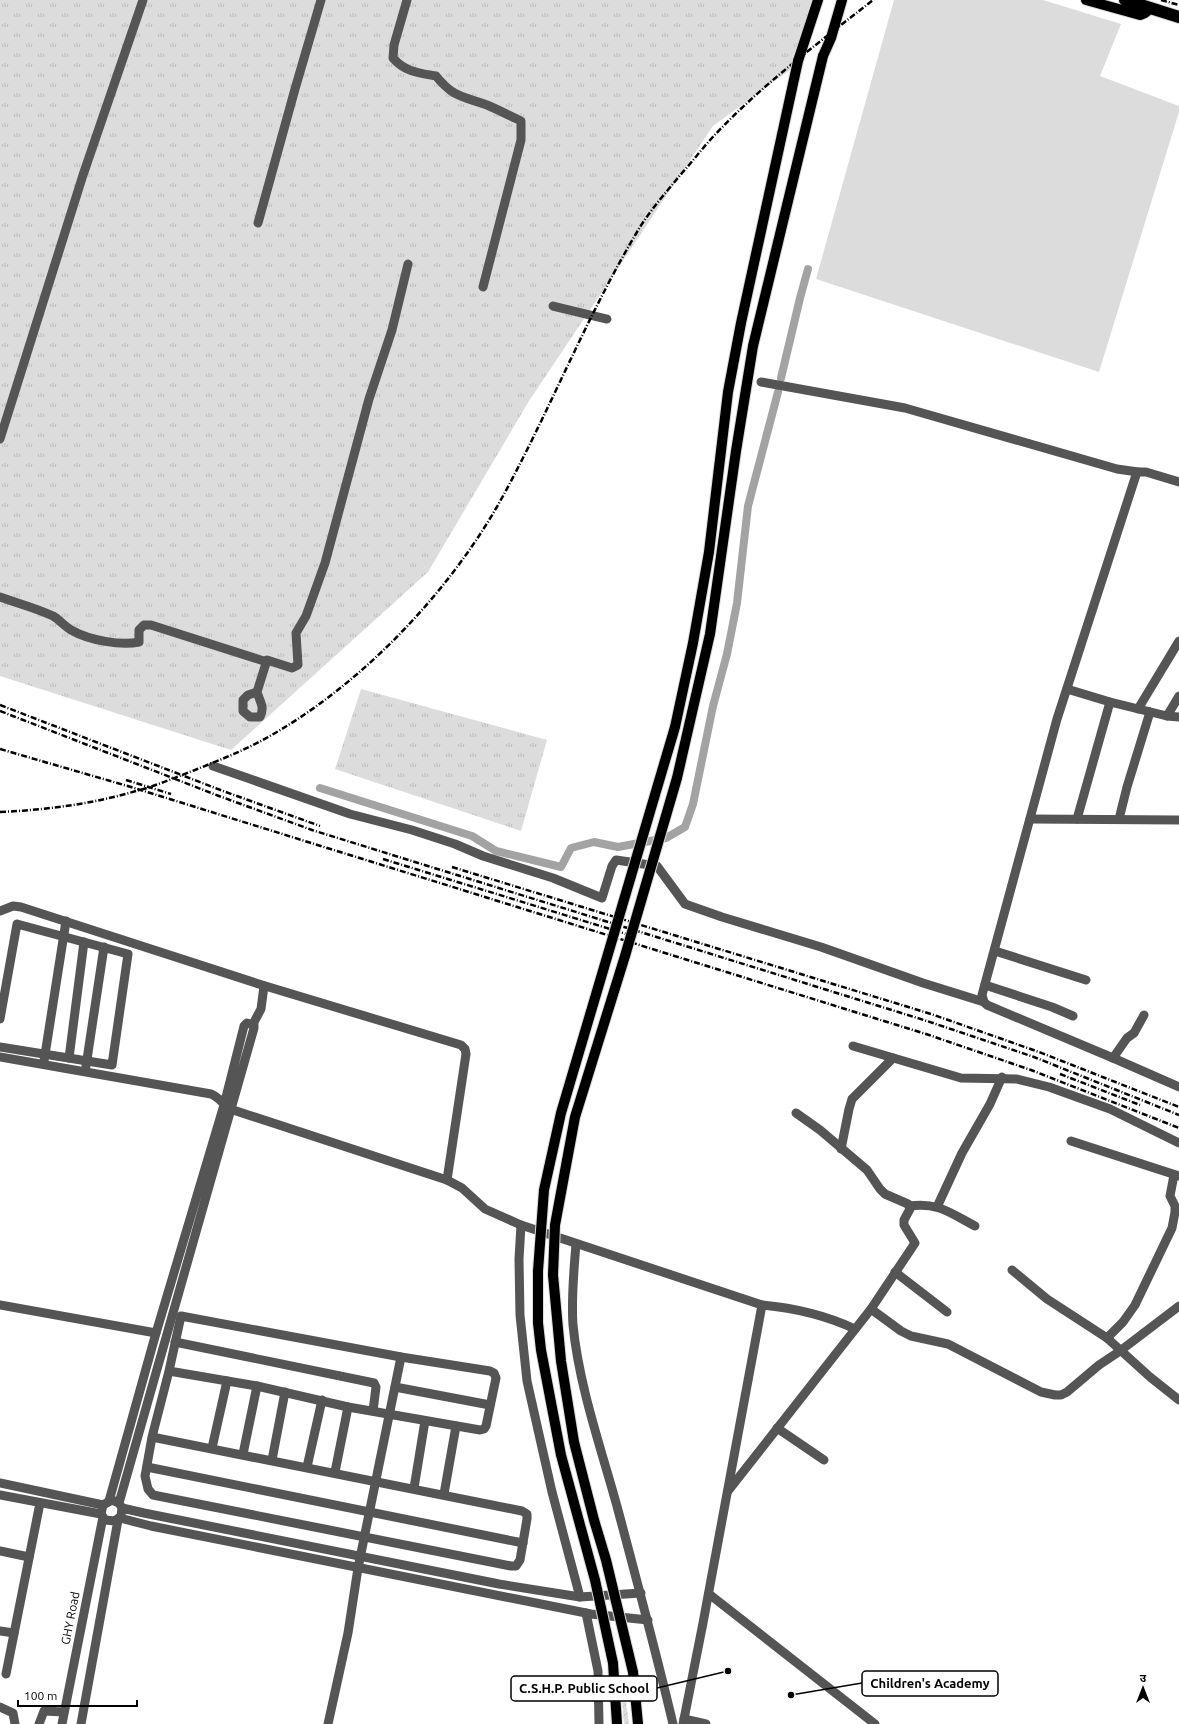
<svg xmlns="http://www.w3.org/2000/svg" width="1179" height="1724" font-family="Ubuntu,'Noto Sans Devanagari',sans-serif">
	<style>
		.grass { fill: url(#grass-tufts) }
		.garden { fill: url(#garden-furrows) }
		.pitch { fill: #dcdcdc }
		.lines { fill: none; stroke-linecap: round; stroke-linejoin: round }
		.canal { stroke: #a3a3a3; stroke-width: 8 }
		.major-casing { stroke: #dbdbdb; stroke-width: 12 }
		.highway-casing { stroke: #dbdbdb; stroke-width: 14 }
		.minor { stroke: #555; stroke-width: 9 }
		.major { stroke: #000; stroke-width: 10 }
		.highway { stroke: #000; stroke-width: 12 }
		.rail { stroke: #000; stroke-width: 2.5; stroke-dasharray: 6 2 1 2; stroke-linecap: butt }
		.major-bridge-casing { stroke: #dbdbdb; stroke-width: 12; stroke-linecap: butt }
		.major-bridge { stroke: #000; stroke-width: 10 }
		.labels { text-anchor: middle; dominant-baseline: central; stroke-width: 3; stroke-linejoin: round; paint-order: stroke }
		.street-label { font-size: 12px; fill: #000; stroke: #fff }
		.leader { fill: none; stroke: #000; stroke-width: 1.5 }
		.callout-dot { fill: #000; stroke: #fff; stroke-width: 1.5 }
		.callout { fill: #fff; stroke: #000; stroke-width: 1.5 }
		.callout-label { font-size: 13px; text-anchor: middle; font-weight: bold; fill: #000 }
	</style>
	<defs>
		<pattern id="grass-tufts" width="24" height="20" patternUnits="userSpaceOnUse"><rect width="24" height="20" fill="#dcdcdc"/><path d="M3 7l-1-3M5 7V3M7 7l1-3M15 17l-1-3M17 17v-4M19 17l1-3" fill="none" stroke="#bbb"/></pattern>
		<pattern id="garden-furrows" width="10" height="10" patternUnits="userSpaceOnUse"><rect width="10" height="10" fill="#dcdcdc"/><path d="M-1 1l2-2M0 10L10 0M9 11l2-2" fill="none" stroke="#bbb"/></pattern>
	</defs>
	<rect width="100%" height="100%" fill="#fff"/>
	<g class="grass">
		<polygon points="0,0 815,0 805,59 713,126 529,401 428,572 231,750 0,676"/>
		<polygon points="361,689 547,740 521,831 335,769"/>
	</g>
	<polygon class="garden" points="621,1687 624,1687 629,1724 624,1724"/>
	<polygon class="pitch" points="894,0 1043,0 1121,24 1100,76 1179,106 1179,112 1099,372 816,279"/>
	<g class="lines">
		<g class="canal">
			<polyline points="781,378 800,298 808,269"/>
			<polyline points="320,788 472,836 496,851 561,867 571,848 594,842 618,847 666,838 685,827 693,804 713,706 727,654 737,603 748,506 778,392"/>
		</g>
		<defs>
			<g id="major">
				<polyline points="1086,0 1140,15 1145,13 1151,8"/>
				<polyline points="823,56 831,38 842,0"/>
				<polyline points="798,61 818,0"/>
			</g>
			<polyline id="highway" points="1125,0 1179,17"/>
		</defs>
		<use href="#major" class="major-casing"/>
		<use href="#highway" class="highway-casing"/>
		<g class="minor">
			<path d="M407,0L394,45L393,58C405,72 419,73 436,76C454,98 462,96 487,105C499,110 510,116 521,121V140L483,287"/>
			<polyline points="258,223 295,89 321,0"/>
			<polyline points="553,306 607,319"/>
			<polyline points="761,382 905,408 1117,469 1138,472"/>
			<polyline points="0,439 83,175 143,0"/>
			<polyline points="1179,482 1146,472 1138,472 1136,475 1057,719 982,995 984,1002 987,1005 1113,1058 1179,1087"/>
			<path d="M0,597C17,603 36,608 53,616C60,620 65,627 73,631C89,640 121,646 139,642V630L144,625H151L267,662"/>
			<polyline points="1067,689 1110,702 1167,716 1179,717"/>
			<path d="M257,692L248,695L243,700V711L250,717H260C265,707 260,702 257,692L267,660L292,668L298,665L296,633L306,616L325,563L369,399L392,330L408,264"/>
			<polyline points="1138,709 1179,641"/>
			<polyline points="1167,716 1179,696"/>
			<polyline points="213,766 350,814 412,830 455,844 483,856 553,878 602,898 612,866 616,860 657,866 685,904 722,917 821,947 923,983 984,1002"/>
			<polyline points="1030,819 1179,820"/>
			<polyline points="1077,819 1110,702"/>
			<polyline points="1119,819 1127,787 1150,712"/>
			<polyline points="0,911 13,906 21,907 262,985 461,1045 465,1049 466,1054 447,1180"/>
			<polyline points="995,951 1086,980"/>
			<polyline points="985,985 1052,1007 1073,1016"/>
			<polyline points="0,1019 17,924 128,954 112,1065 0,1047"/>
			<polyline points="253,1024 261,1009 264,986"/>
			<polyline points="853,1046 961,1078 1017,1079 1049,1087 1110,1109 1179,1143"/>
			<path d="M0,1057L211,1094C219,1097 223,1104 230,1109L447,1180L462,1188L485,1209L521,1225L762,1305L703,1623L683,1724"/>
			<polyline points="69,1058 84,942"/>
			<polyline points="1113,1058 1127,1038 1134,1033 1144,1015"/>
			<polyline points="44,1061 66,921"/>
			<polyline points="86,1066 104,947"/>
			<polyline points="1071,1141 1179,1176"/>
			<polyline points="841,1149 849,1109 852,1099 893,1058"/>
			<path d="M909,1206C939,1202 950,1213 975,1226"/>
			<polyline points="937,1207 962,1153 990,1104 1002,1077"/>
			<polyline points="521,1225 519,1259 520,1315 527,1381 552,1492 580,1597"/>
			<path d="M576,1244C574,1270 571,1298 573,1325C579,1387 602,1451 618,1510C637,1581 656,1652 673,1724"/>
			<polyline points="1012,1270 1047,1299 1107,1338 1150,1377 1179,1400"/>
			<polyline points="895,1272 947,1312"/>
			<polyline points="0,1305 156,1333"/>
			<path d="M762,1305C795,1308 825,1315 855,1329"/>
			<polyline points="871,1309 901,1331 911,1336 948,1344 1041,1392 1055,1395 1061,1395 1067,1392 1099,1365 1120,1351 1179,1306"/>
			<polyline points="1107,1338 1123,1322 1135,1305 1172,1228 1175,1212 1175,1206 1170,1196 1174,1175"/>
			<polyline points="175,1342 374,1383 376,1387 373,1411"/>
			<polyline points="395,1387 490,1405"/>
			<polyline points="777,1428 824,1460"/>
			<polyline points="152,1437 522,1511 527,1514 527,1519 520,1560 516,1566 511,1566 153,1495 148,1489 145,1476 152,1437 169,1371 257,1386 348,1407 480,1430 484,1429 486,1426 496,1378 494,1373 490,1371 401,1357 181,1316 169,1371"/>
			<polyline points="212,1448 227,1381"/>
			<polyline points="243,1454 257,1386"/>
			<polyline points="272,1460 285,1392"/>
			<polyline points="147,1467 523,1543"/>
			<polyline points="307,1467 322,1400"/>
			<polyline points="335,1472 348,1407"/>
			<polyline points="0,1483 103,1505"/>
			<polyline points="414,1488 425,1421"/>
			<polyline points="728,1491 871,1309 915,1243 904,1225 904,1220 910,1209 908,1204 885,1194 880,1189 867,1170 820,1130 796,1113"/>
			<polyline points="444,1494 456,1426"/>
			<polyline points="0,1495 101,1514"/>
			<polyline points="109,1501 156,1333 224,1105 244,1026 247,1023 254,1025 254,1028 119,1503"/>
			<polyline points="122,1508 121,1516 115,1521 105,1520 101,1514 103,1505 112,1500 119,1503 122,1508 144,1513 499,1584 580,1597 641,1593"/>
			<polyline points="120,1518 151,1526 591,1614 648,1620"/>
			<polyline points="0,1551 29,1557"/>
			<polyline points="709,1594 875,1724"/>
			<polyline points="586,1613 598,1671 599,1724"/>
			<polyline points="0,1631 14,1633"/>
			<polyline points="6,1674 40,1503"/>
			<polyline points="0,1707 13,1713 15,1724"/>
			<polyline points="684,1719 706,1724"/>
			<polyline points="39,1724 44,1711 64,1712"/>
			<polyline points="62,1724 103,1517"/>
			<polyline points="81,1724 118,1520"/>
			<polyline points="328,1724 348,1633 358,1568 401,1357"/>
		</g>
		<use href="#major" class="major"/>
		<use href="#highway" class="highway"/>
		<g class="rail">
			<polyline points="1161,0 1179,5"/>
			<polyline points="0,705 223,791 320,826"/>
			<polyline points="0,711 219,796 312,830 927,1021 1034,1057 1179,1115"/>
			<polyline points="0,749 131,787 929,1035 1031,1070 1179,1128"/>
			<polyline points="126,780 171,794"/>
			<path d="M0,812C46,810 92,804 136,791C156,786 176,777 195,770C217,761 238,753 259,742C357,690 450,593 503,496C551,408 588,313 640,227C652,208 668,190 682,173C692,162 701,150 711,139C759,87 817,44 873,0"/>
			<polyline points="383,859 636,937"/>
			<polyline points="452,867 931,1014 1039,1052 1179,1107"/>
			<polyline points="1060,1074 1140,1105"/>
		</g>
		<defs>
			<g id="major-bridge">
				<polyline points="617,1724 613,1663 595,1580 561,1455 541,1350 538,1323 538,1271 544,1190 561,1113 675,727 693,643 709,552 728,392 741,323 798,61"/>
				<polyline points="638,1724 633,1672 606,1560 594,1520 574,1442 561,1361 553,1275 555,1225 575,1117 625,956 677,778 710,634 736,451 753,346 823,56"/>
			</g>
		</defs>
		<use href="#major-bridge" class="major-bridge-casing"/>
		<use href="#major-bridge" class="major-bridge"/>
	</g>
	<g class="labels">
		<g class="street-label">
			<text transform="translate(70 1618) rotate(-79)">GHY Road</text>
		</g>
	</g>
	<path class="leader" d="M791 1695L862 1683M728 1671L657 1688"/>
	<g class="callout-dot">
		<circle cx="791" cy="1695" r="4"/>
		<circle cx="728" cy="1671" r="4"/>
	</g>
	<g class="callout">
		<rect x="862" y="1671" width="136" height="25" rx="4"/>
		<rect x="511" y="1676" width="146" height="25" rx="4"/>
	</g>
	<g class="callout-label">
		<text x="930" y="1688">Children's Academy</text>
		<text x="584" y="1693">C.S.H.P. Public School</text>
	</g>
	<g transform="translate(1143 1688)" stroke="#ffffff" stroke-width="3" paint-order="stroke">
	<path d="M0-3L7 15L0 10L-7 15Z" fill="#000000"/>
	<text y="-6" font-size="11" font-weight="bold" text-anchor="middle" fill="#000000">उ</text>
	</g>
	<path d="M18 1700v6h119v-6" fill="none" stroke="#000000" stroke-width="2"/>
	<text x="24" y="1700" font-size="12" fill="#000000" stroke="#ffffff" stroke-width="3" paint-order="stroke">100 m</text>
</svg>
